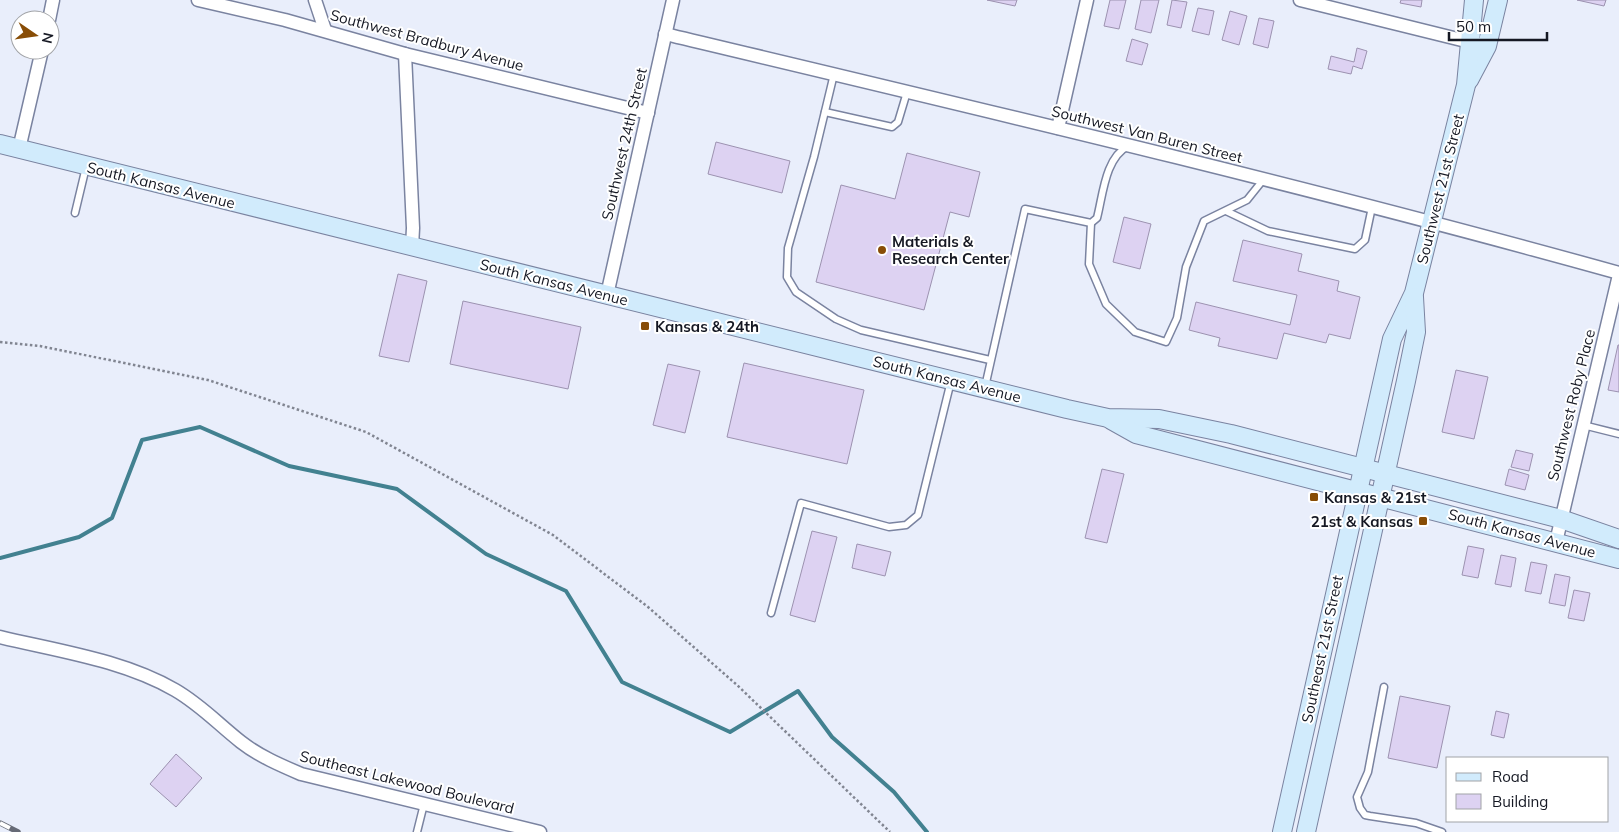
<svg xmlns="http://www.w3.org/2000/svg" width="1619" height="832" font-family="Mulish,sans-serif">
	<style>
		.lines { fill: none; stroke-linecap: round; stroke-linejoin: round }
		.stream { stroke: #428190; stroke-width: 4 }
		.building { fill: #ddd2f2; stroke: #9c92b0 }
		.lane-casing { stroke: #7a83a0; stroke-width: 9 }
		.street-casing { stroke: #7a83a0; stroke-width: 15 }
		.secondary-casing { stroke: #7a83a0; stroke-width: 20 }
		.path { stroke: #818591; stroke-width: 2.5; stroke-dasharray: 2.5 2.5; stroke-linecap: butt }
		.lane { stroke: #fff; stroke-width: 6 }
		.street { stroke: #fff; stroke-width: 12 }
		.secondary { stroke: #d1ebfc; stroke-width: 18 }
		.rail-casing { stroke: #666a76; stroke-width: 5.5 }
		.rail { stroke: #fff; stroke-width: 4; stroke-dasharray: 11; stroke-linecap: butt }
		.poi-dot { fill: #884d06; stroke: #fff; stroke-width: 2 }
		.labels { text-anchor: middle; dominant-baseline: central; stroke-width: 4; stroke-linejoin: round; paint-order: stroke }
		.street-label { font-size: 15px; fill: #151823; stroke: #fff }
		.poi-label { font-size: 15px; font-weight: bold; fill: #151823; stroke: #fff; text-anchor: start }
	</style>
	<rect width="100%" height="100%" fill="#e9eefb"/>
	<g class="lines">
		<polyline class="stream" points="0,558 79,537 112,518 142,440 200,427 289,466 397,489 486,554 566,591 622,682 730,732 798,691 832,737 894,792 927,832"/>
	</g>
	<g class="building">
		<polygon points="987,0 1017,0 1015,6"/>
		<polygon points="1110,0 1126,0 1119,29 1104,26"/>
		<polygon points="1141,0 1159,0 1151,33 1135,29"/>
		<polygon points="1172,0 1187,2 1181,28 1167,25"/>
		<polygon points="1401,0 1422,0 1421,7 1400,3"/>
		<polygon points="1577,0 1606,0 1604,6"/>
		<polygon points="1198,8 1214,11 1209,35 1192,31"/>
		<polygon points="1230,11 1247,16 1239,45 1222,40"/>
		<polygon points="1259,18 1274,21 1268,48 1253,44"/>
		<polygon points="1132,39 1148,44 1142,65 1126,61"/>
		<polygon points="1357,48 1367,51 1362,69 1353,66 1351,74 1328,69 1331,56 1354,62"/>
		<polygon points="716,142 790,161 782,193 708,174"/>
		<polygon points="907,153 980,172 969,217 950,212 924,310 816,282 841,185 895,199"/>
		<polygon points="1124,217 1151,224 1140,269 1113,262"/>
		<polygon points="1243,240 1302,254 1298,271 1339,281 1337,291 1360,297 1350,339 1329,334 1326,343 1284,333 1277,359 1218,346 1220,338 1189,330 1196,302 1290,325 1297,295 1233,281"/>
		<polygon points="398,274 427,281 409,362 379,356"/>
		<polygon points="463,301 581,327 568,389 450,364"/>
		<polygon points="1618,345 1619,345 1619,392 1608,390"/>
		<polygon points="744,363 864,390 847,464 727,437"/>
		<polygon points="668,364 700,371 685,433 653,425"/>
		<polygon points="1456,370 1488,377 1474,439 1442,432"/>
		<polygon points="1516,450 1533,454 1529,471 1511,467"/>
		<polygon points="1102,469 1124,474 1107,543 1085,538"/>
		<polygon points="1509,469 1529,475 1525,490 1505,485"/>
		<polygon points="812,531 837,537 815,622 790,615"/>
		<polygon points="857,544 891,552 885,576 852,568"/>
		<polygon points="1468,546 1484,549 1478,578 1462,575"/>
		<polygon points="1501,555 1516,558 1511,587 1495,584"/>
		<polygon points="1531,562 1547,565 1541,594 1525,591"/>
		<polygon points="1555,574 1570,577 1565,606 1549,603"/>
		<polygon points="1574,590 1590,593 1584,621 1568,618"/>
		<polygon points="1400,696 1450,706 1437,768 1388,758"/>
		<polygon points="1496,711 1509,714 1504,738 1491,735"/>
		<polygon points="176,754 202,778 176,807 150,784"/>
	</g>
	<g class="lines">
		<defs>
			<g id="lane">
				<polyline points="834,74 814,157 788,248 787,277 796,292 836,319 861,330 990,360"/>
				<polyline points="825,112 892,127 898,122 907,92"/>
				<polyline points="1226,211 1268,231 1355,249 1365,240 1372,207"/>
				<polyline points="75,213 86,167"/>
				<polyline points="1091,223 1089,264 1106,304 1135,332 1166,342 1177,318 1186,267 1204,221 1247,200 1263,180"/>
				<path d="M985,387L1025,209L1091,223L1097,218C1103,195 1105,158 1128,146"/>
				<polyline points="1583,425 1619,434"/>
				<polyline points="771,613 801,503 889,527 906,525 918,515 951,381"/>
				<polyline points="1384,687 1368,772 1357,797 1360,808 1365,815 1370,816 1416,823 1442,832"/>
				<polyline points="417,832 424,804"/>
			</g>
			<g id="street">
				<polyline points="198,0 285,20 405,54 648,113"/>
				<polyline points="315,0 325,30"/>
				<polyline points="1300,0 1478,44"/>
				<polyline points="49,20 53,0"/>
				<path d="M665,34C984,110 1303,185 1619,273"/>
				<polyline points="405,54 413,228 412,247"/>
				<polyline points="1058,128 1087,0"/>
				<polyline points="19,149 42,50"/>
				<polyline points="607,295 673,0"/>
				<polyline points="1556,542 1619,275"/>
				<path d="M0,637C58,651 123,660 175,690C201,705 218,724 241,742C259,756 280,765 301,774L540,832"/>
			</g>
			<g id="secondary">
				<polyline points="1469,80 1487,46 1498,0"/>
				<polyline points="0,144 1067,409 1108,418 1159,419 1231,434 1561,519 1619,539"/>
				<polyline points="1111,420 1136,434 1619,559"/>
				<polyline points="1282,832 1392,339 1414,293 1466,85 1474,0"/>
				<polyline points="1306,832 1406,381 1416,332 1414,297"/>
			</g>
		</defs>
		<use href="#lane" class="lane-casing"/>
		<use href="#street" class="street-casing"/>
		<use href="#secondary" class="secondary-casing"/>
		<polyline class="path" points="0,342 40,346 208,380 366,432 553,535 648,607 737,685 890,832"/>
		<use href="#lane" class="lane"/>
		<use href="#street" class="street"/>
		<use href="#secondary" class="secondary"/>
		<defs>
			<polyline id="rail" points="0,823 18,832"/>
		</defs>
		<use href="#rail" class="rail-casing"/>
		<use href="#rail" class="rail"/>
	</g>
	<g class="poi-dot">
		<circle cx="882" cy="250" r="5"/>
		<rect x="640" y="321" width="10" height="10" rx="2.5"/>
		<rect x="1309" y="492" width="10" height="10" rx="2.5"/>
		<rect x="1418" y="516" width="10" height="10" rx="2.5"/>
	</g>
	<g class="labels">
		<g class="street-label">
			<text transform="translate(427 40) rotate(15)">Southwest Bradbury Avenue</text>
			<text transform="translate(1147 134) rotate(14)">Southwest Van Buren Street</text>
			<text transform="translate(624 144) rotate(-77)">Southwest 24th Street</text>
			<text transform="translate(161 185) rotate(14)">South Kansas Avenue</text>
			<text transform="translate(1440 189) rotate(-76)">Southwest 21st Street</text>
			<text transform="translate(554 282) rotate(14)">South Kansas Avenue</text>
			<text transform="translate(947 379) rotate(14)">South Kansas Avenue</text>
			<text transform="translate(1571 405) rotate(-76)">Southwest Roby Place</text>
			<text transform="translate(1522 533) rotate(15)">South Kansas Avenue</text>
			<text transform="translate(1322 649) rotate(-78)">Southeast 21st Street</text>
			<text transform="translate(407 782) rotate(14)">Southeast Lakewood Boulevard</text>
		</g>
		<g class="poi-label">
			<text x="892" y="241">Materials &amp;<tspan x="892" dy="17">Research Center</tspan></text>
			<text x="655" y="326">Kansas &amp; 24th</text>
			<text x="1324" y="497">Kansas &amp; 21st</text>
			<text x="1413" y="521" text-anchor="end">21st &amp; Kansas</text>
		</g>
	</g>
	<rect x="1446" y="757" width="162" height="65" fill="#ffffff" stroke="#a1a3a7"/>
	<rect x="1456" y="773" width="25" height="8" fill="#d1ebfc" stroke="#a1a3a7"/>
	<text x="1492" y="782" font-size="15" fill="#151823">Road</text>
	<rect x="1456" y="794" width="25" height="15" fill="#ddd2f2" stroke="#a1a3a7"/>
	<text x="1492" y="807" font-size="15" fill="#151823">Building</text>
	<g transform="translate(35 35) rotate(103)"><circle r="24" fill="#ffffff" stroke="#a1a3a7"/>
	<path d="M0-4L9 19L0 12L-9 19Z" fill="#884d06"/>
	<text y="-8" font-size="14" font-weight="bold" text-anchor="middle" fill="#151823">N</text>
	</g>
	<path d="M1449 32v8h98v-8" fill="none" stroke="#151823" stroke-width="2.5"/>
	<text x="1456" y="32" font-size="15" fill="#151823" stroke="#ffffff" stroke-width="4" paint-order="stroke">50 m</text>
</svg>
